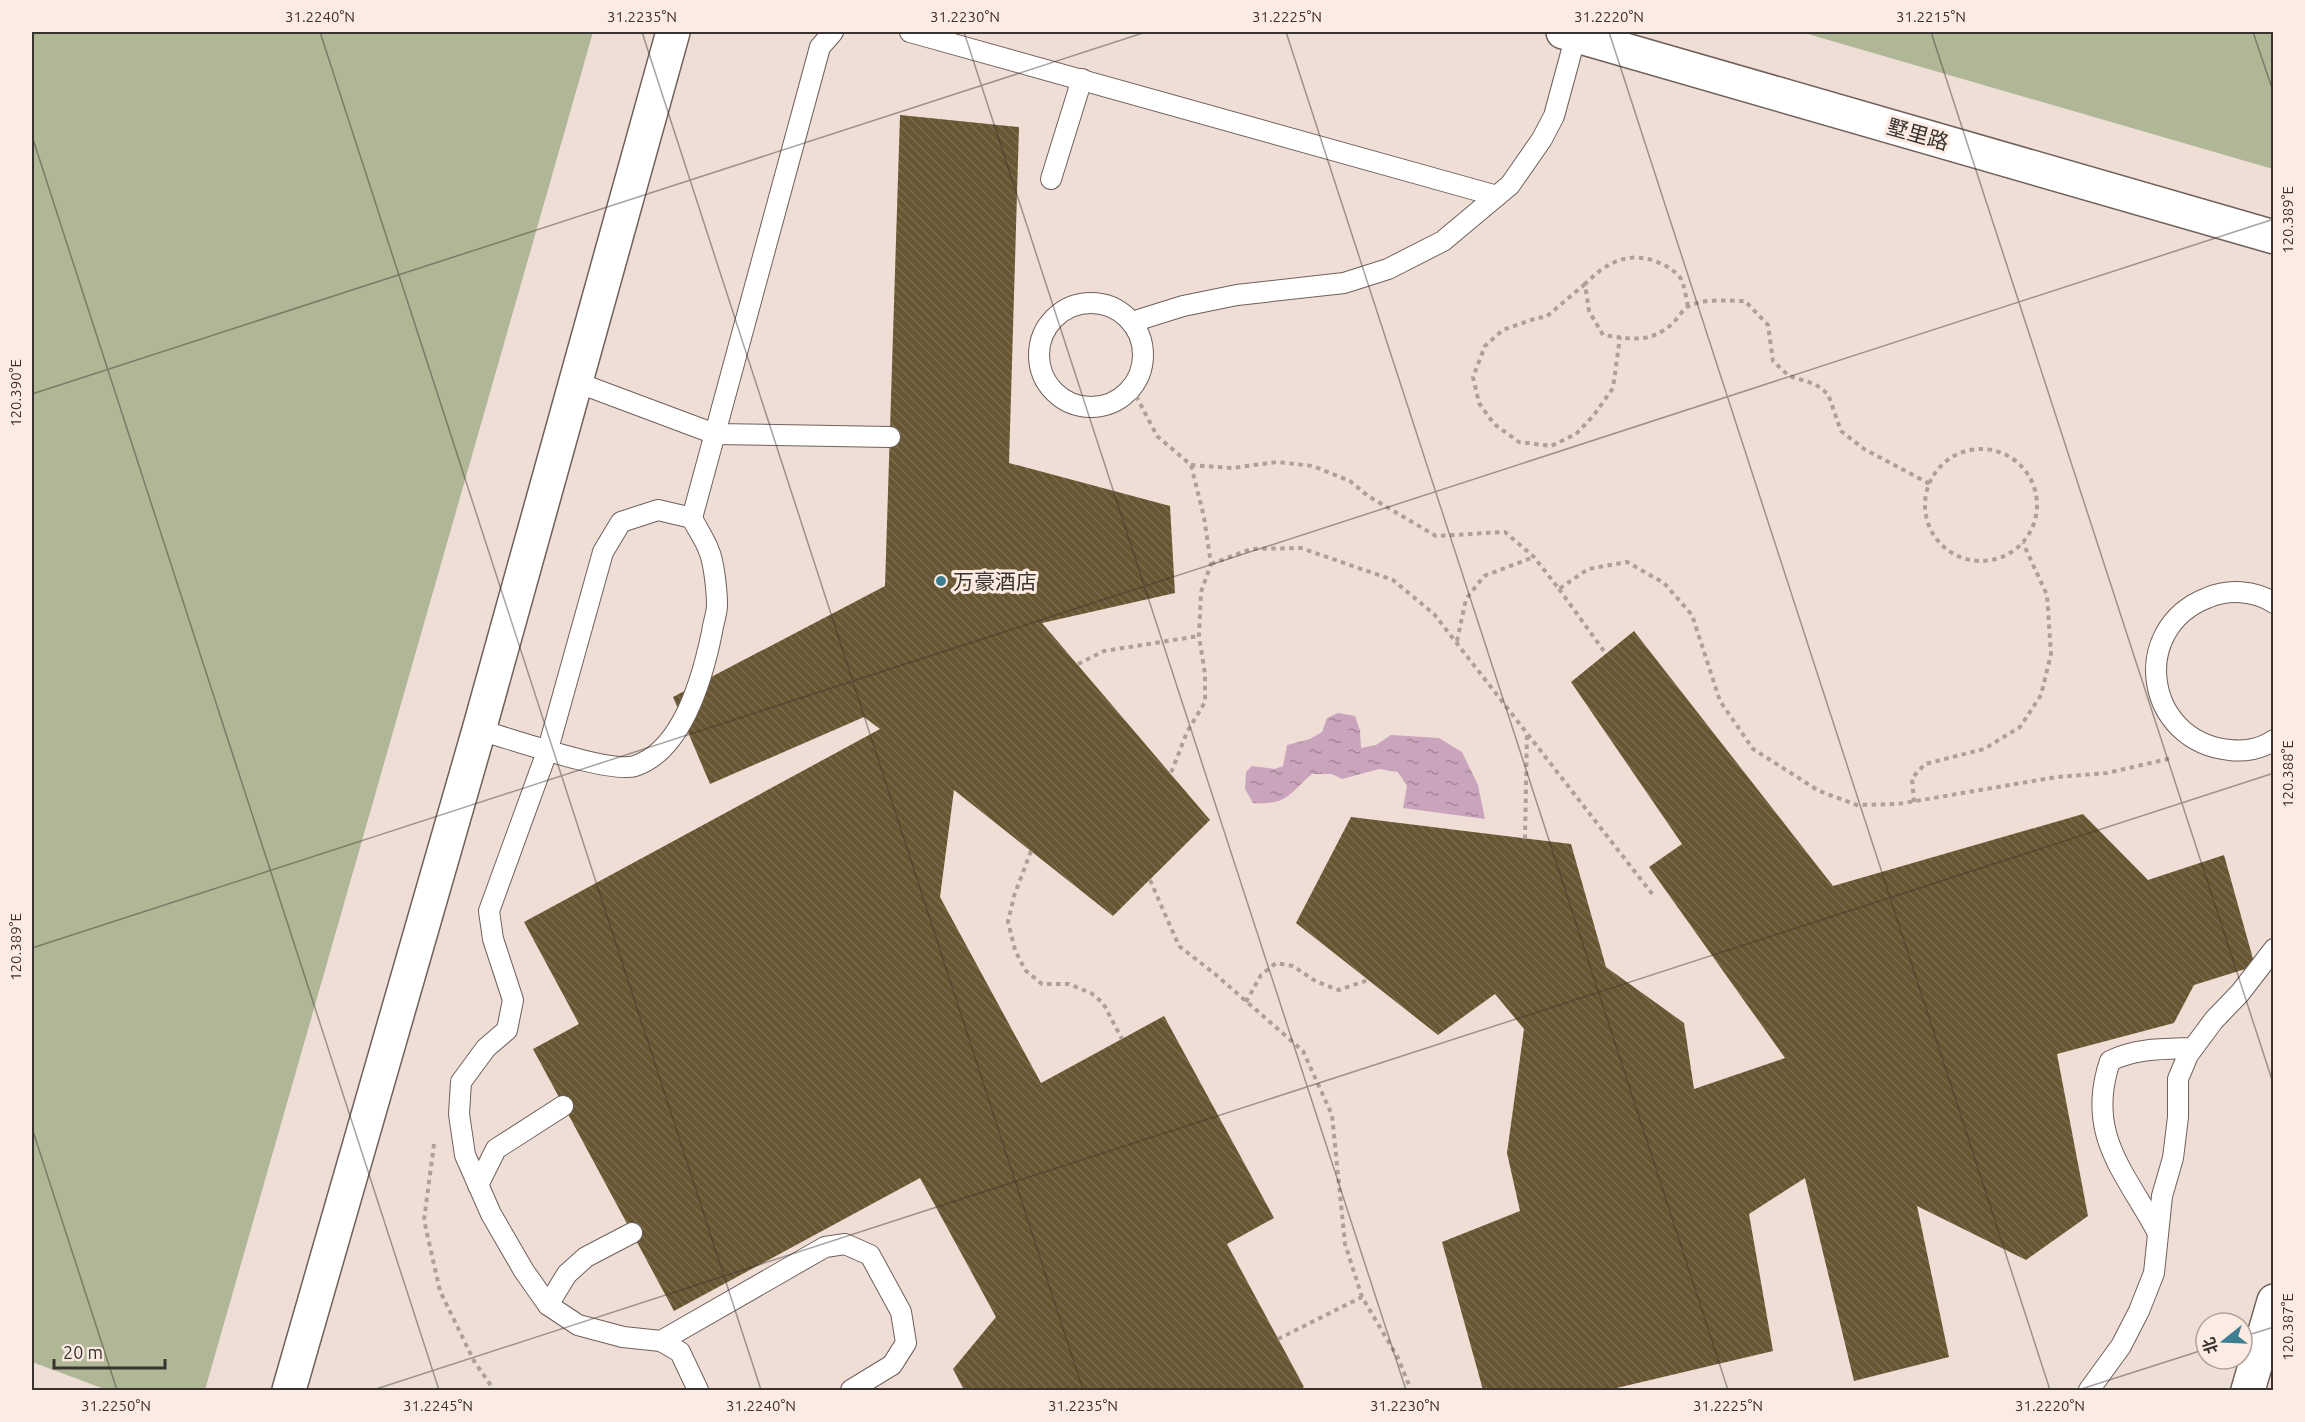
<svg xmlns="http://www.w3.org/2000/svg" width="2305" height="1422" font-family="Ubuntu,'Noto Sans SC',sans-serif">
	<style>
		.grass { fill: #b0b797 }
		.water { fill: url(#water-ripples) }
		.building { fill: url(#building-back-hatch) }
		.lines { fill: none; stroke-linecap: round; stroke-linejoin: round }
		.lane-casing { stroke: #6f6059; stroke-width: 22 }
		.street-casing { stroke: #6f6059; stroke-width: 36 }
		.secondary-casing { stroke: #6f6059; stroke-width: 36 }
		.path { stroke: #ada098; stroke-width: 4; stroke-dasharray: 4.5 4.5; stroke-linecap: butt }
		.lane { stroke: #fff; stroke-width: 20 }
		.street { stroke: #fff; stroke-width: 33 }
		.secondary { stroke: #fff; stroke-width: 33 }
		.ticks { fill: none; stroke: #39332f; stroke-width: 1.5; stroke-opacity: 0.45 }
		.poi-dot { fill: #3e7e92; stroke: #fcebe2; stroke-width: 2 }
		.labels { text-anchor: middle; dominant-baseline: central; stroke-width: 6; stroke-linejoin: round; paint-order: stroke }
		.street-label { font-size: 21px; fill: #39332f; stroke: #fcebe2 }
		.poi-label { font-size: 21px; fill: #39332f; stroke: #fcebe2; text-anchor: start }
		.neatline { fill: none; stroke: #39332f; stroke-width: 2 }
		.ticks-label { font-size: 15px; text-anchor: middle; fill: #39332f }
	</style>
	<defs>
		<pattern id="water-ripples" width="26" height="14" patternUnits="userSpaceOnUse" patternTransform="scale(1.5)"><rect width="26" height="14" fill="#caa4bd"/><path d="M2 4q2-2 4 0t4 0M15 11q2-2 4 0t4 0" fill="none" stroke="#a5869a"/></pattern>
		<pattern id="building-back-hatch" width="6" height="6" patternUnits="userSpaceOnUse" patternTransform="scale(1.5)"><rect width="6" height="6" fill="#685632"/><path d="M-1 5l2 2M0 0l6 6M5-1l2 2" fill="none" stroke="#7a6c4f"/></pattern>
	</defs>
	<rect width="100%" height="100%" fill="#efded5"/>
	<g class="grass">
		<polygon points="32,32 593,32 205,1390 107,1390 32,1362"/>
		<polygon points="1801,32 2273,32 2273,169"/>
	</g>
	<path class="water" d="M1338,713L1355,716L1360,731L1361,748L1376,745L1391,735L1439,738L1462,752L1478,785L1485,819L1403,808L1407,786L1398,772L1379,769L1342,779L1332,774H1312C1288,794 1289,805 1253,803L1245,789L1246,772L1252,766L1275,769L1283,766L1287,745L1310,739L1322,732L1327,718Z"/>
	<g class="building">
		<polygon points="900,115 1019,127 1009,463 1170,506 1175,593 1042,623 1210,820 1113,916 954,790 940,897 1041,1083 1164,1016 1274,1218 1227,1244 1304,1387 1298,1390 964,1390 953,1369 996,1317 920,1178 674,1311 533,1049 579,1024 524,922 880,729 864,717 710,784 673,697 885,586"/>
		<polygon points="1634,631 1833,886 2083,814 2148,880 2224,855 2255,966 2194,985 2174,1023 2057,1054 2088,1216 2026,1260 1917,1206 1949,1357 1854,1381 1805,1178 1749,1214 1773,1351 1608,1390 1483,1390 1442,1242 1520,1211 1507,1153 1524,1029 1495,994 1438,1035 1296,923 1351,817 1571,844 1606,967 1684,1023 1694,1089 1785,1058 1649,867 1682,844 1571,682"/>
	</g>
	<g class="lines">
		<defs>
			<g id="lane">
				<polyline points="910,32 1497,196"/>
				<polyline points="1051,179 1082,79"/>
				<circle cx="1091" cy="355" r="52"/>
				<polyline points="1132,322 1183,306 1237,295 1344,283 1388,269 1443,241 1510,185 1542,139 1554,116 1576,35"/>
				<polyline points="576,382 715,434 890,437"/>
				<polyline points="692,518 820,47 833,32"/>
				<path d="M2274,603C2254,590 2228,589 2207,598C2128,629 2145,742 2230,750C2244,752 2261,749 2274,740"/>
				<path d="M479,730C509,738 610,774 635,766C683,750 703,676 712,632C713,623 717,614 717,605C717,592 714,562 709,551C705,539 697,529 692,518L658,510L621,522L603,552L548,749L489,911L493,939L513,1000L507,1030L486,1048L461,1082L459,1114L465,1155L491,1214L524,1271L548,1305L578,1325L623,1337L661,1341L680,1352L698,1390"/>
				<polyline points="478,1185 496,1149 563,1106"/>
				<path d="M2158,1233C2126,1173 2085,1135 2110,1061C2136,1048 2164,1049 2193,1048"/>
				<polyline points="548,1305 567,1274 586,1257 632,1233"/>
				<polyline points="661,1341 825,1247 845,1244 870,1255 901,1312 906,1343 892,1365 851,1390"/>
				<polyline points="2089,1390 2121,1346 2139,1311 2154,1273 2162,1196 2173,1158 2178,1117 2178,1079 2188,1055 2214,1020 2240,993 2274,949"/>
			</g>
			<polyline id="street" points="289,1390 479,730 673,32"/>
			<g id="secondary">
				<polyline points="1563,32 2274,237"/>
				<polyline points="2248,1390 2274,1301"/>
			</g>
		</defs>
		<use href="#lane" class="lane-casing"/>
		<use href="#street" class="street-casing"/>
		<use href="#secondary" class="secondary-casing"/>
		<g class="path">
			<polyline points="1585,284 1546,317 1537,318 1503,330 1485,346 1473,377 1479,403 1494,424 1519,442 1551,446 1576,434 1594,415 1613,388 1620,337"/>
			<path d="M1688,306C1686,298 1685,287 1681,279C1675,270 1665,265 1655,261C1626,251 1605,264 1585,284L1589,311L1603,335C1631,339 1650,344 1673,323C1678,318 1683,309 1689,306C1705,298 1728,301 1745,301L1768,325L1773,361L1789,376L1815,384L1828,394L1841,431L1864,449L1930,484"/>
			<polyline points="1132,388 1157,436 1191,465 1204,517 1211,564 1201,592 1199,636 1205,674 1205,702 1187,732 1171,773"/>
			<circle cx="1981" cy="505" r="56"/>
			<polyline points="1191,465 1232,468 1277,462 1313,466 1350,481 1368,496 1436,536 1505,532 1534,557 1559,589 1588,569 1627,562 1664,583 1692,615 1720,701 1753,749 1819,791 1857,805 1898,804 2057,777 2107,773 2172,758"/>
			<polyline points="1211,564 1251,549 1301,548 1393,580 1434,614 1653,895"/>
			<polyline points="1559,589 1606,654"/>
			<polyline points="1457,641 1466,599 1484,576 1534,557"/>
			<polyline points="1078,664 1104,651 1199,636"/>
			<polyline points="1914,802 1912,778 1925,764 1984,749 2020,727 2041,695 2051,654 2047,595 2023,543"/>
			<polyline points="1525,839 1527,732"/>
			<polyline points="1031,851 1014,896 1008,922 1015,950 1025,970 1042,984 1069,984 1091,993 1103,1003 1122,1039"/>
			<polyline points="1150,880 1179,946 1215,974 1303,1051 1332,1115 1345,1244 1362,1297 1398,1358 1411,1390"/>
			<polyline points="1246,1002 1261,975 1276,963 1293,966 1317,982 1339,990 1368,980"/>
			<polyline points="434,1144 424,1220 440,1291 474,1361 494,1390"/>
			<polyline points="1278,1339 1362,1297"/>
		</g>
		<use href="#lane" class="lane"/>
		<use href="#street" class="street"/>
		<use href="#secondary" class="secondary"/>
	</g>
	<path class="ticks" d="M320,32L761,1390M642,32L1083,1390M964,32L1406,1390M1286,32L1728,1390M1609,32L2050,1390M1931,32L2274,1086M2253,32L2274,94M32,136L439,1390M32,394L1146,32M32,948L2274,219M32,1128L117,1390M2242,1337L2274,1327M373,1390L2274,773M2078,1390L2206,1349"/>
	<circle class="poi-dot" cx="941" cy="581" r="6"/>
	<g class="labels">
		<g class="street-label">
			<text transform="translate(1918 134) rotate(16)">墅里路</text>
		</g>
		<g class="poi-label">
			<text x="953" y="581">万豪酒店</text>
		</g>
	</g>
	<rect width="2305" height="1422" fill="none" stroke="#fcebe2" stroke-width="66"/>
	<g transform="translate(2224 1341) rotate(252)"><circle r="28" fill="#fcebe2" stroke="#aea19a" stroke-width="1.5"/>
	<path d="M0-4.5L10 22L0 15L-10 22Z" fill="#3e7e92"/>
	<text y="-9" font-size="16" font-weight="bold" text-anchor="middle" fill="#39332f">北</text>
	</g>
	<path d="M54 1359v9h111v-9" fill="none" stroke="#39332f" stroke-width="3"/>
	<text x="63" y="1359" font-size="18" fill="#39332f" stroke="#fcebe2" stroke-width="4.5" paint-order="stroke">20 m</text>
	<rect x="33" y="33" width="2239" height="1356" class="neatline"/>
	<g class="ticks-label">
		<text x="320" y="22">31.2240°N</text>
		<text x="642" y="22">31.2235°N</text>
		<text x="965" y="22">31.2230°N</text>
		<text x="1287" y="22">31.2225°N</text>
		<text x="1609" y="22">31.2220°N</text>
		<text x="1931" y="22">31.2215°N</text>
		<text transform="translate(2288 220) rotate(-90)" y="5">120.389°E</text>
		<text transform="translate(16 393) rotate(-90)" y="5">120.390°E</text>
		<text transform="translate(2288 774) rotate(-90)" y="5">120.388°E</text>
		<text transform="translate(16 947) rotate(-90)" y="5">120.389°E</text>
		<text transform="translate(2288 1327) rotate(-90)" y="5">120.387°E</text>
		<text x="116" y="1411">31.2250°N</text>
		<text x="438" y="1411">31.2245°N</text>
		<text x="761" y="1411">31.2240°N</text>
		<text x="1083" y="1411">31.2235°N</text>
		<text x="1405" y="1411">31.2230°N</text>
		<text x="1728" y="1411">31.2225°N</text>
		<text x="2050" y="1411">31.2220°N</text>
	</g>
</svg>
